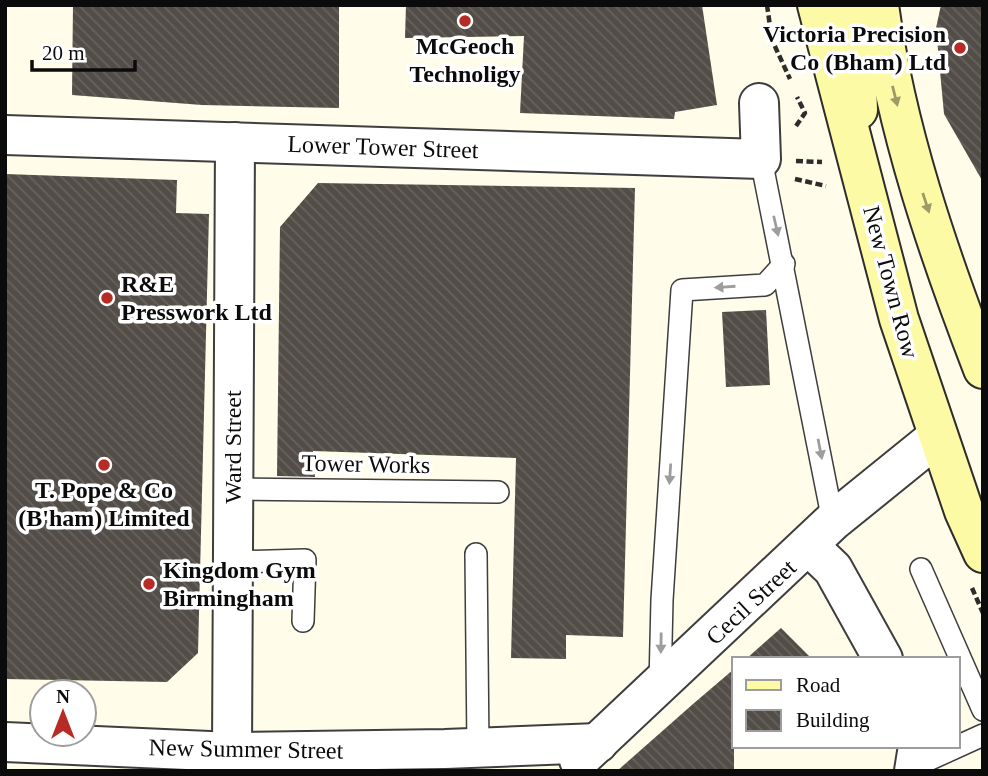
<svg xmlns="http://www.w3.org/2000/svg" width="988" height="776" font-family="Georgia,serif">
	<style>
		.building { fill: url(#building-back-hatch) }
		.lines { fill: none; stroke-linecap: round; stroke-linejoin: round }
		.service-casing { stroke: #3e3e3e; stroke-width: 24 }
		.minor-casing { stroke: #3e3e3e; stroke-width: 42 }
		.secondary-casing { stroke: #2d2d2d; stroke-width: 42 }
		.path { stroke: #2d2d2d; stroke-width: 4.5; stroke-dasharray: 7 3.5; stroke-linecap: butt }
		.service { stroke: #fff; stroke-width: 21 }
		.minor { stroke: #fff; stroke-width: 38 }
		.secondary { stroke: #fdfaa5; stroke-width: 38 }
		.oneway { fill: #9c9a67 }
		.oneway2 { fill: #9d9d9d }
		.poi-dot { fill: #b72b27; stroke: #fff; stroke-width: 2.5 }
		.labels { text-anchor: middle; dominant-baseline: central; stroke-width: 7; stroke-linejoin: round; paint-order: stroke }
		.poi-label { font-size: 24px; font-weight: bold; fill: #0b0b0b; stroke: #fff }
		.street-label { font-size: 24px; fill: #0b0b0b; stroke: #fff }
	</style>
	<defs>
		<pattern id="building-back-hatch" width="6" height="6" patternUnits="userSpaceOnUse" patternTransform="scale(1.75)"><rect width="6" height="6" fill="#534d48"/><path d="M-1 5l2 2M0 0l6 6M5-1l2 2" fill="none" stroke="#67625e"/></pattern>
	</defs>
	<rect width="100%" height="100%" fill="#fffce9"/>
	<g class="building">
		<polygon points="73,5 339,5 339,108 202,105 72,95"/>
		<polygon points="406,5 702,5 717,105 675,112 674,119 520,113 524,36 405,38"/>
		<polygon points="941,5 983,5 983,182 944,114 936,28"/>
		<polygon points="5,174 177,180 176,213 209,214 198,653 167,682 5,679"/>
		<polygon points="318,183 635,188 623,637 566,635 566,659 511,658 516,458 313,451 315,477 277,476 280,227"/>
		<polygon points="766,310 770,385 726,387 722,312"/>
		<polygon points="781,628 812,659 746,659"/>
		<polygon points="734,669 734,771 617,771 693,704"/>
	</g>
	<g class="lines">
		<defs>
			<g id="service">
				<polyline points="761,159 833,521"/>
				<polyline points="233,489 498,492"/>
				<polyline points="476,554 478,748"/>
				<polyline points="233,562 305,560 303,621"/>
				<polyline points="921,569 983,710"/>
				<polyline points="660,684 662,600 682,290 765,285 784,264"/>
				<polyline points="917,765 983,735"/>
			</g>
			<g id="minor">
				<polyline points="5,135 761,159 759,103"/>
				<polyline points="810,547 833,569 883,659"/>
				<polyline points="5,742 232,752 445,749 598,743"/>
				<polyline points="232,752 235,142"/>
				<polyline points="579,760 833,521 938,436"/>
				<polyline points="914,771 918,746"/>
			</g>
			<g id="secondary">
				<polyline points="817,5 899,319 964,511 983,553"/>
				<polyline points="854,5 858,110"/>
				<path d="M879,5C896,130 938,252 983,369"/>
			</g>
		</defs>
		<use href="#service" class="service-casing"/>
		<use href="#minor" class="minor-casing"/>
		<use href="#secondary" class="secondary-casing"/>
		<g class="path">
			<polyline points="767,5 772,40 790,79"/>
			<polyline points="796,126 805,113 797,97"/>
			<polyline points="796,161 822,162"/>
			<polyline points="795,179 826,186"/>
			<polyline points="972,588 983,613"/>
		</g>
		<use href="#service" class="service"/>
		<use href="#minor" class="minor"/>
		<use href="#secondary" class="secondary"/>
	</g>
	<defs><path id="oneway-solid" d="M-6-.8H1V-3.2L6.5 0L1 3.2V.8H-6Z" transform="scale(1.75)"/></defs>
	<g class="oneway">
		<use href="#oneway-solid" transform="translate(895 96) rotate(76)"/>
		<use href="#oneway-solid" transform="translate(926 203) rotate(72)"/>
	</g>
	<g class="oneway2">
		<use href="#oneway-solid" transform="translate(776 226) rotate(77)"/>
		<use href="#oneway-solid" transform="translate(725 287) rotate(176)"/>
		<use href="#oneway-solid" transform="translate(820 449) rotate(79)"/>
		<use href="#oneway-solid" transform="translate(670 474) rotate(94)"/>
		<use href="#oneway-solid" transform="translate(661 643) rotate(91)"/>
	</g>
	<g class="poi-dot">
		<circle cx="465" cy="21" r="7"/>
		<circle cx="960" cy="48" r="7"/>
		<circle cx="107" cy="298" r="7"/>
		<circle cx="104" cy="465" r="7"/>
		<circle cx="149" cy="584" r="7"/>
	</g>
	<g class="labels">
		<g class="poi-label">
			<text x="946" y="34" text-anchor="end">Victoria Precision<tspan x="946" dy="28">Co (Bham) Ltd</tspan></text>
			<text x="465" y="46">McGeoch<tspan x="465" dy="28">Technoligy</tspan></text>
			<text x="121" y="284" text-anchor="start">R&amp;E<tspan x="121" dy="28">Presswork Ltd</tspan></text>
			<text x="104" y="490">T. Pope &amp; Co<tspan x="104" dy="28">(B'ham) Limited</tspan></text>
			<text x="163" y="570" text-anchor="start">Kingdom Gym<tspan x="163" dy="28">Birmingham</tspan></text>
		</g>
		<g class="street-label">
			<text transform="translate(383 147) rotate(2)">Lower Tower Street</text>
			<text transform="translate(891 282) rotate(75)">New Town Row</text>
			<text transform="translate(233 447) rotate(-90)">Ward Street</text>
			<text transform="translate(366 464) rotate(1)">Tower Works</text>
			<text transform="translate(751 602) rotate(-43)">Cecil Street</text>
			<text transform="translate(246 749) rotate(1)">New Summer Street</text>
		</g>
	</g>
	<rect width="988" height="776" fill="none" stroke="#0b0b0b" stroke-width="14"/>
	<rect x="732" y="657" width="228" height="91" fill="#ffffff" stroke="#9d9d9d" stroke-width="2"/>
	<rect x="746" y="680" width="35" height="10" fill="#fdfaa5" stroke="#9d9d9d" stroke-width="2"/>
	<text x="796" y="692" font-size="21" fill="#0b0b0b">Road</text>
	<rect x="746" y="710" width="35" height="21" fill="url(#building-back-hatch)" stroke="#9d9d9d" stroke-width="2"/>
	<text x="796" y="727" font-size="21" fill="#0b0b0b">Building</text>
	<g transform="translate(63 713)"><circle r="33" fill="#ffffff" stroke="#9d9d9d" stroke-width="2"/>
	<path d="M0-5L12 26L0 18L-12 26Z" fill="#b72b27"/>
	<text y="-10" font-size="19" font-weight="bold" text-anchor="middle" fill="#0b0b0b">N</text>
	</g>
	<path d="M32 60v10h103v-10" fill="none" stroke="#0b0b0b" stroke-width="3.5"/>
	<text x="42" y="60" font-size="21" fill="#0b0b0b" stroke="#ffffff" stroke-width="5" paint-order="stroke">20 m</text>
</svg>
